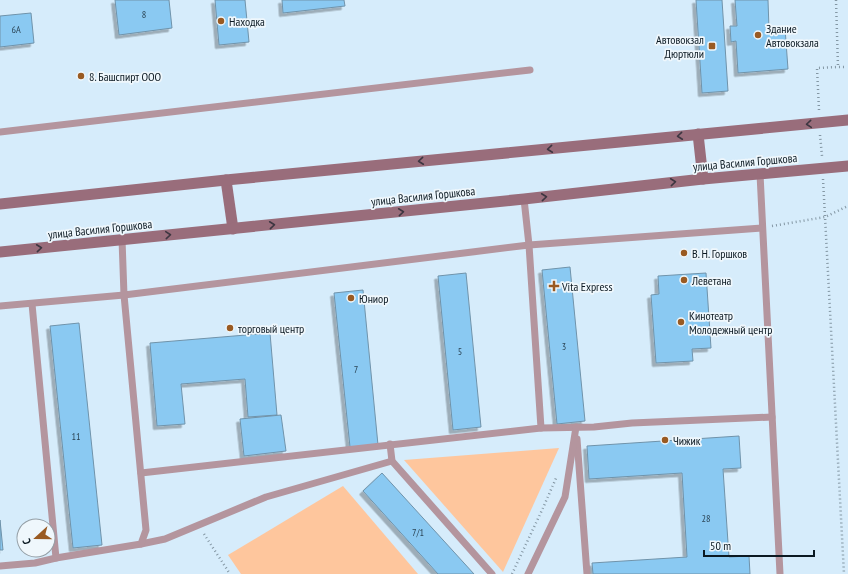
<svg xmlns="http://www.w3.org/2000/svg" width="848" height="574" font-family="'PT Sans Narrow',sans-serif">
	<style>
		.green { fill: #fec69d }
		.building { fill: #8ac9f2; stroke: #7093aa; filter: url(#shadow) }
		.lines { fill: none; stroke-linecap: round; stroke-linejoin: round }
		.path { stroke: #8497a4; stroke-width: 2.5; stroke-dasharray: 1 3; stroke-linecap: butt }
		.service { stroke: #b4959e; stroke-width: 7 }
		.secondary { stroke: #996d7b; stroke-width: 11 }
		.oneway { stroke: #3d3641 }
		.poi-dot { fill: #995a22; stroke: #eff7fc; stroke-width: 1.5 }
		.labels { text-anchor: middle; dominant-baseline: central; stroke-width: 3.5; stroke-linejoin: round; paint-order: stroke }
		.number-label { font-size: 10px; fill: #2b4556 }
		.poi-label { font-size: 12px; fill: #0b1922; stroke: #eff7fc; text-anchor: start }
		.street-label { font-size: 12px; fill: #0b1922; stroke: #eff7fc }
	</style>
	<defs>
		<filter id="shadow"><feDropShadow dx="-3.5" dy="3.5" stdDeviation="0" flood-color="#0004"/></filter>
	</defs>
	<rect width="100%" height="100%" fill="#d6ecfb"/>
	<g class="green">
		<polygon points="559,448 503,572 404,460"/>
		<polygon points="343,486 418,574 241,574 228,555"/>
	</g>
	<g class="building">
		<polygon points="115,0 169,0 172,28 119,35"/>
		<polygon points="215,0 245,0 249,42 219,45"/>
		<polygon points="282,0 344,0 345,6 283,13"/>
		<polygon points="696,0 722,0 728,91 702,93"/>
		<polygon points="735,0 768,0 769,29 785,28 788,69 738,73 736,41 731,42 730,26 737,26"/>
		<polygon points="31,13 34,43 0,47 0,16"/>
		<polygon points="570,267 585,421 557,424 542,270"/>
		<polygon points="466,273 481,427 453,430 438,276"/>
		<polygon points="706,273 711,348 692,349 693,361 656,363 651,295 659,294 658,276"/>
		<polygon points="363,290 378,445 350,447 334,293"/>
		<polygon points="79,323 102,545 73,548 50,326"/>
		<polygon points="270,333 277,415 248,417 245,379 181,384 185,424 157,426 150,343"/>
		<polygon points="281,415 286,451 244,456 240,419"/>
		<polygon points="739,436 741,468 723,469 729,557 749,556 750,574 593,574 592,563 687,557 682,473 589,479 587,446"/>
		<polygon points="382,473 474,574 438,574 363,491"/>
		<polygon points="0,520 3,550 0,550"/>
	</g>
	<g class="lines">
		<g class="path">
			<polyline points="836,0 838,67 846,67"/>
			<polyline points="819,110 817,68 838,67"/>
			<polyline points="820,135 822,156"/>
			<polyline points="823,179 844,574"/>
			<polyline points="772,226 825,217 848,206"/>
			<polyline points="204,534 230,574"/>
			<polyline points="512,574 543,508 557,476"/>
		</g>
		<g class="service">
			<polyline points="0,132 530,70"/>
			<polyline points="760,174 780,574"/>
			<polyline points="32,304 56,558"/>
			<polyline points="0,306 124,295 529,245 524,199"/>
			<polyline points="541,428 594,427 632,423 772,417"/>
			<polyline points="577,439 587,574"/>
			<polyline points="390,444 392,461 492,574"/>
			<polyline points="141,473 541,428 529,245 762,228"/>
			<polyline points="141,544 165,539 266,497 392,461"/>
			<polyline points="0,566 35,563 56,558 141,544 146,530 124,295 122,239"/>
			<polyline points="528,574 565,497 576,427"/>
		</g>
		<g class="secondary">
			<polyline points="698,134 703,179"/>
			<polyline points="226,180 233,229"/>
			<polyline points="0,204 226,180 848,120"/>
			<polyline points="0,252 524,199 703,179 848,166"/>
		</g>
	</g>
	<defs><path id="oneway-chevron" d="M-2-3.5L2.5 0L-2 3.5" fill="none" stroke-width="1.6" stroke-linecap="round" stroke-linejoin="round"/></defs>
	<g class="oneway">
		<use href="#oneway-chevron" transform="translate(809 124) rotate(175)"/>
		<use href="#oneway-chevron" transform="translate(680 136) rotate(174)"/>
		<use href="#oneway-chevron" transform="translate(550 149) rotate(174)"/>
		<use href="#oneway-chevron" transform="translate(421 161) rotate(174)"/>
		<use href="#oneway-chevron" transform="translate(673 182) rotate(-6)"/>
		<use href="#oneway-chevron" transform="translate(544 197) rotate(-6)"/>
		<use href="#oneway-chevron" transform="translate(401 212) rotate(-6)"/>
		<use href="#oneway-chevron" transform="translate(272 225) rotate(-6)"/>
		<use href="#oneway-chevron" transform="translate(168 235) rotate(-5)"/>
		<use href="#oneway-chevron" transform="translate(39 248) rotate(-6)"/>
	</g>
	<g class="poi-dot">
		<circle cx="221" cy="21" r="4"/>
		<circle cx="758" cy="35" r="4"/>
		<rect x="708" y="42" width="8" height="8" rx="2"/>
		<circle cx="81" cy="76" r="4"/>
		<circle cx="684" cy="253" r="4"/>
		<circle cx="684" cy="280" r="4"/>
		<path d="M552 280h4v4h4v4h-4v4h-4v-4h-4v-4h4z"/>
		<circle cx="351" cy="298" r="4"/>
		<circle cx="681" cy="322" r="4"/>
		<circle cx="230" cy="328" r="4"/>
		<circle cx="665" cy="440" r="4"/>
	</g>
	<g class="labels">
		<g class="number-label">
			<text x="144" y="14">8</text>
			<text x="16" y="29">6А</text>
			<text x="564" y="346">3</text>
			<text x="460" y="351">5</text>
			<text x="356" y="369">7</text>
			<text x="76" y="436">11</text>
			<text x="706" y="518">28</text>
			<text x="418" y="532">7/1</text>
		</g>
		<g class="poi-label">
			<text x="229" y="21">Находка</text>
			<text x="766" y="28">Здание<tspan x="766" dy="14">Автовокзала</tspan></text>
			<text x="704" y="39" text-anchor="end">Автовокзал<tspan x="704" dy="14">Дюртюли</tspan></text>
			<text x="89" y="76">8. Башспирт ООО</text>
			<text x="692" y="253">В. Н. Горшков</text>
			<text x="692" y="280">Леветана</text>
			<text x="562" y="286">Vita Express</text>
			<text x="359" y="298">Юниор</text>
			<text x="689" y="315">Кинотеатр<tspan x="689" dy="14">Молодежный центр</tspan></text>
			<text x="238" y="328">торговый центр</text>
			<text x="673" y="440">Чижик</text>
		</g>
		<g class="street-label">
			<text transform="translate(745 162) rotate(-5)">улица Василия Горшкова</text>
			<text transform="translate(423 196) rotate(-6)">улица Василия Горшкова</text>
			<text transform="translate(100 229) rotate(-6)">улица Василия Горшкова</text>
		</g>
	</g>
	<g transform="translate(36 538) rotate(249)"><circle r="19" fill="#eff7fc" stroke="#949ea5"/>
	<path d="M0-3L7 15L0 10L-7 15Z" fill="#995a22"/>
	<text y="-6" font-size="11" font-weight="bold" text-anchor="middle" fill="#0b1922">С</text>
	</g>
	<path d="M704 550v6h110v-6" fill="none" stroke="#0b1922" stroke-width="2"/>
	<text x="710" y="550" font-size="12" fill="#0b1922" stroke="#eff7fc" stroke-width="3" paint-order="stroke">50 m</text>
</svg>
